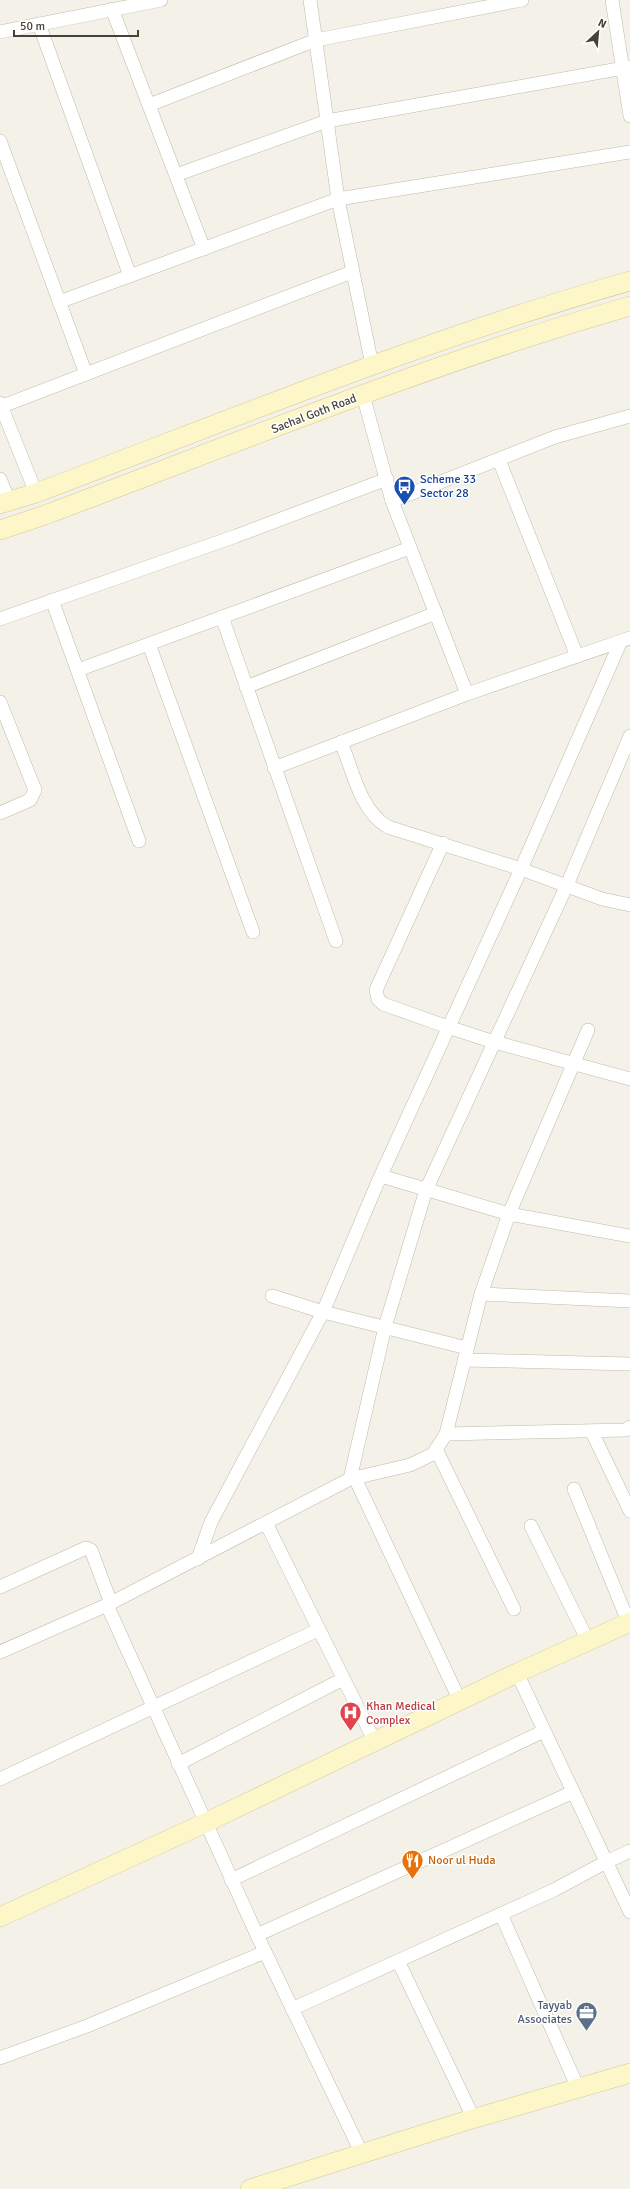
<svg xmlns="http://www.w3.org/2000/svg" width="630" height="2189" font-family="Signika,sans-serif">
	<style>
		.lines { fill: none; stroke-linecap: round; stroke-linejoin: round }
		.street-casing { stroke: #bfbaab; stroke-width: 14 }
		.secondary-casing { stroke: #d2c999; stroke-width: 20 }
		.street { stroke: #fff; stroke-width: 13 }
		.secondary { stroke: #fdf6c9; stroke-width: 19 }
		.labels { text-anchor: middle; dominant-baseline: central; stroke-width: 3; stroke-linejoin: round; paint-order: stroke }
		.street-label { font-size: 12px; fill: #474237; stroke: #fff }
		.transit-label { font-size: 12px; fill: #164399; stroke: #fff; text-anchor: start }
		.health-label { font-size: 12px; fill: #be3a42; stroke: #fff; text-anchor: start }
		.food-label { font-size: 12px; fill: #c56008; stroke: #fff; text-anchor: start }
		.service-label { font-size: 12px; fill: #4e5e75; stroke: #fff; text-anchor: end }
	</style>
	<rect width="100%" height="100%" fill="#f4f1e8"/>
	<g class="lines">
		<defs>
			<g id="street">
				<polyline points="310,0 338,199 372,365"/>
				<polyline points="612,0 630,116"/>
				<polyline points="112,9 204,249"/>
				<polyline points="39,24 130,276"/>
				<polyline points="0,32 161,0"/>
				<polyline points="149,105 316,40 522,0"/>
				<polyline points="0,141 86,374"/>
				<polyline points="176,175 327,121 630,67"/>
				<polyline points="59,302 338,199 630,152"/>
				<polyline points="363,395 392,501 467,694"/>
				<polyline points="0,403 36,493"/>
				<polyline points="0,407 352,272"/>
				<polyline points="499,460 577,656"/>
				<polyline points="0,479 9,501"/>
				<polyline points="392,501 555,437 630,416"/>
				<polyline points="52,600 139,841"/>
				<polyline points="222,617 336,941"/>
				<polyline points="0,619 236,536 387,479"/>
				<polyline points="149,644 253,932"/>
				<polyline points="78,670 410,548"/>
				<polyline points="246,687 436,613"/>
				<polyline points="0,702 35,790 30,800 0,813"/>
				<path d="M341,742C353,771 360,811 388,827L521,869L602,899L630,905"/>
				<polyline points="274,768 467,694 630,638"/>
				<polyline points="443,843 376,990 378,999 383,1004 448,1027 494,1042 630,1079"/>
				<polyline points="381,1176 509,1214 630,1236"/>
				<polyline points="481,1294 630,1301"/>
				<polyline points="272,1296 323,1312 467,1348"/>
				<polyline points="464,1360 630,1364"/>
				<polyline points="592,1432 630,1511"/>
				<polyline points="446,1434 626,1430 630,1427"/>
				<polyline points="436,1449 514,1609"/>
				<polyline points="355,1478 460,1701"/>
				<polyline points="350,1479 385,1327 426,1190 567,885 630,736"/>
				<polyline points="574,1489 630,1626"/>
				<polyline points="266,1523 375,1742"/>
				<polyline points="531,1526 588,1641"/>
				<polyline points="198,1559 211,1522 323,1312 377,1184 521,869 621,641"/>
				<polyline points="0,1587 86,1548 91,1550 111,1603"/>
				<polyline points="107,1605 257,1935 362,2154"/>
				<polyline points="0,1652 107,1605 350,1479 410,1465 433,1454 446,1434 481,1294 509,1214 588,1030"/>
				<polyline points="517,1673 630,1912"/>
				<polyline points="178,1764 343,1679"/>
				<polyline points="0,1779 318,1630"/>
				<polyline points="231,1880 544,1731"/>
				<polyline points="501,1914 578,2088"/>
				<polyline points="257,1935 573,1792"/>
				<polyline points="398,1961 474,2119"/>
				<polyline points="292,2009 554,1890 606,1862 630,1851"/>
				<polyline points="0,2058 87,2026 265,1952"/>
			</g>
			<g id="secondary">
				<path d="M0,504L36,493C232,419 428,338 630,281"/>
				<path d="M0,530L45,515C239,442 431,363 630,306"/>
				<polyline points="0,1917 205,1823 517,1673 630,1622"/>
				<polyline points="250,2189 462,2122 630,2073"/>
			</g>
		</defs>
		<use href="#street" class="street-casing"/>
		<use href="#secondary" class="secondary-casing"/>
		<use href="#street" class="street"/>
		<use href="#secondary" class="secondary"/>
	</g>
	<defs>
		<symbol id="bus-pin" viewBox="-11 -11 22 30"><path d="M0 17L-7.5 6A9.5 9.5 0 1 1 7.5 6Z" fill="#1a4fb4" stroke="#fff"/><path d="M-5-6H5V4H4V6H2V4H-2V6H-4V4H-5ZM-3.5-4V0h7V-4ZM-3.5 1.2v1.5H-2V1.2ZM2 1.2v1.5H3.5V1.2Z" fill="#fff"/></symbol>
		<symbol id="hospital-pin" viewBox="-11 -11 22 30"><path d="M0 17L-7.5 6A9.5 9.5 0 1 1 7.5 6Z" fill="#e0444e" stroke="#fff"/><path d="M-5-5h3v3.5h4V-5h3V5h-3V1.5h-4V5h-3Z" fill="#fff"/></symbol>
		<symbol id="restaurant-pin" viewBox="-11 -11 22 30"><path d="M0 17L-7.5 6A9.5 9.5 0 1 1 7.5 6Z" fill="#e8710a" stroke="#fff"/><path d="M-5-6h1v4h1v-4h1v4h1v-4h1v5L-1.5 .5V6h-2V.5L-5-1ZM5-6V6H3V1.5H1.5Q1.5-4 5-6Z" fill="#fff"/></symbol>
		<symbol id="office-pin" viewBox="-11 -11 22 30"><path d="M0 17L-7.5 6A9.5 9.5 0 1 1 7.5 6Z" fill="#5c6f8a" stroke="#fff"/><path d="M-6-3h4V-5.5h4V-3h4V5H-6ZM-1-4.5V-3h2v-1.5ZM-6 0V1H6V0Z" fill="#fff"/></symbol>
	</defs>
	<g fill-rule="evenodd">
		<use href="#bus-pin" x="392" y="474" width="25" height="34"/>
		<use href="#hospital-pin" x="338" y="1700" width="25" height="34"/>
		<use href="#restaurant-pin" x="400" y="1848" width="25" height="34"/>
		<use href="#office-pin" x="574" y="2000" width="25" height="34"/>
	</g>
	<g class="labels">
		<g class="street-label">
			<text transform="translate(314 414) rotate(-21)">Sachal Goth Road</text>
		</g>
		<g class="transit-label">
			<text x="420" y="479">Scheme 33<tspan x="420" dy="14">Sector 28</tspan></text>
		</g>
		<g class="health-label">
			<text x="366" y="1706">Khan Medical<tspan x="366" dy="14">Complex</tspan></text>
		</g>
		<g class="food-label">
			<text x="428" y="1860">Noor ul Huda</text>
		</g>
		<g class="service-label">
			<text x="572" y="2005">Tayyab<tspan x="572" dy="14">Associates</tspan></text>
		</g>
	</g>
	<g transform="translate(598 32) rotate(26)" stroke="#ffffff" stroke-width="3" paint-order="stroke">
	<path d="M0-3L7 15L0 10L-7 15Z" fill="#474237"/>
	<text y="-6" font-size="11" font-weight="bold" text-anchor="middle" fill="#474237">N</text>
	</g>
	<path d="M14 30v6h124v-6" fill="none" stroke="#474237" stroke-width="2"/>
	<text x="20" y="30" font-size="12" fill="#474237" stroke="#ffffff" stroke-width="3" paint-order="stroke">50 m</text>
</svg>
